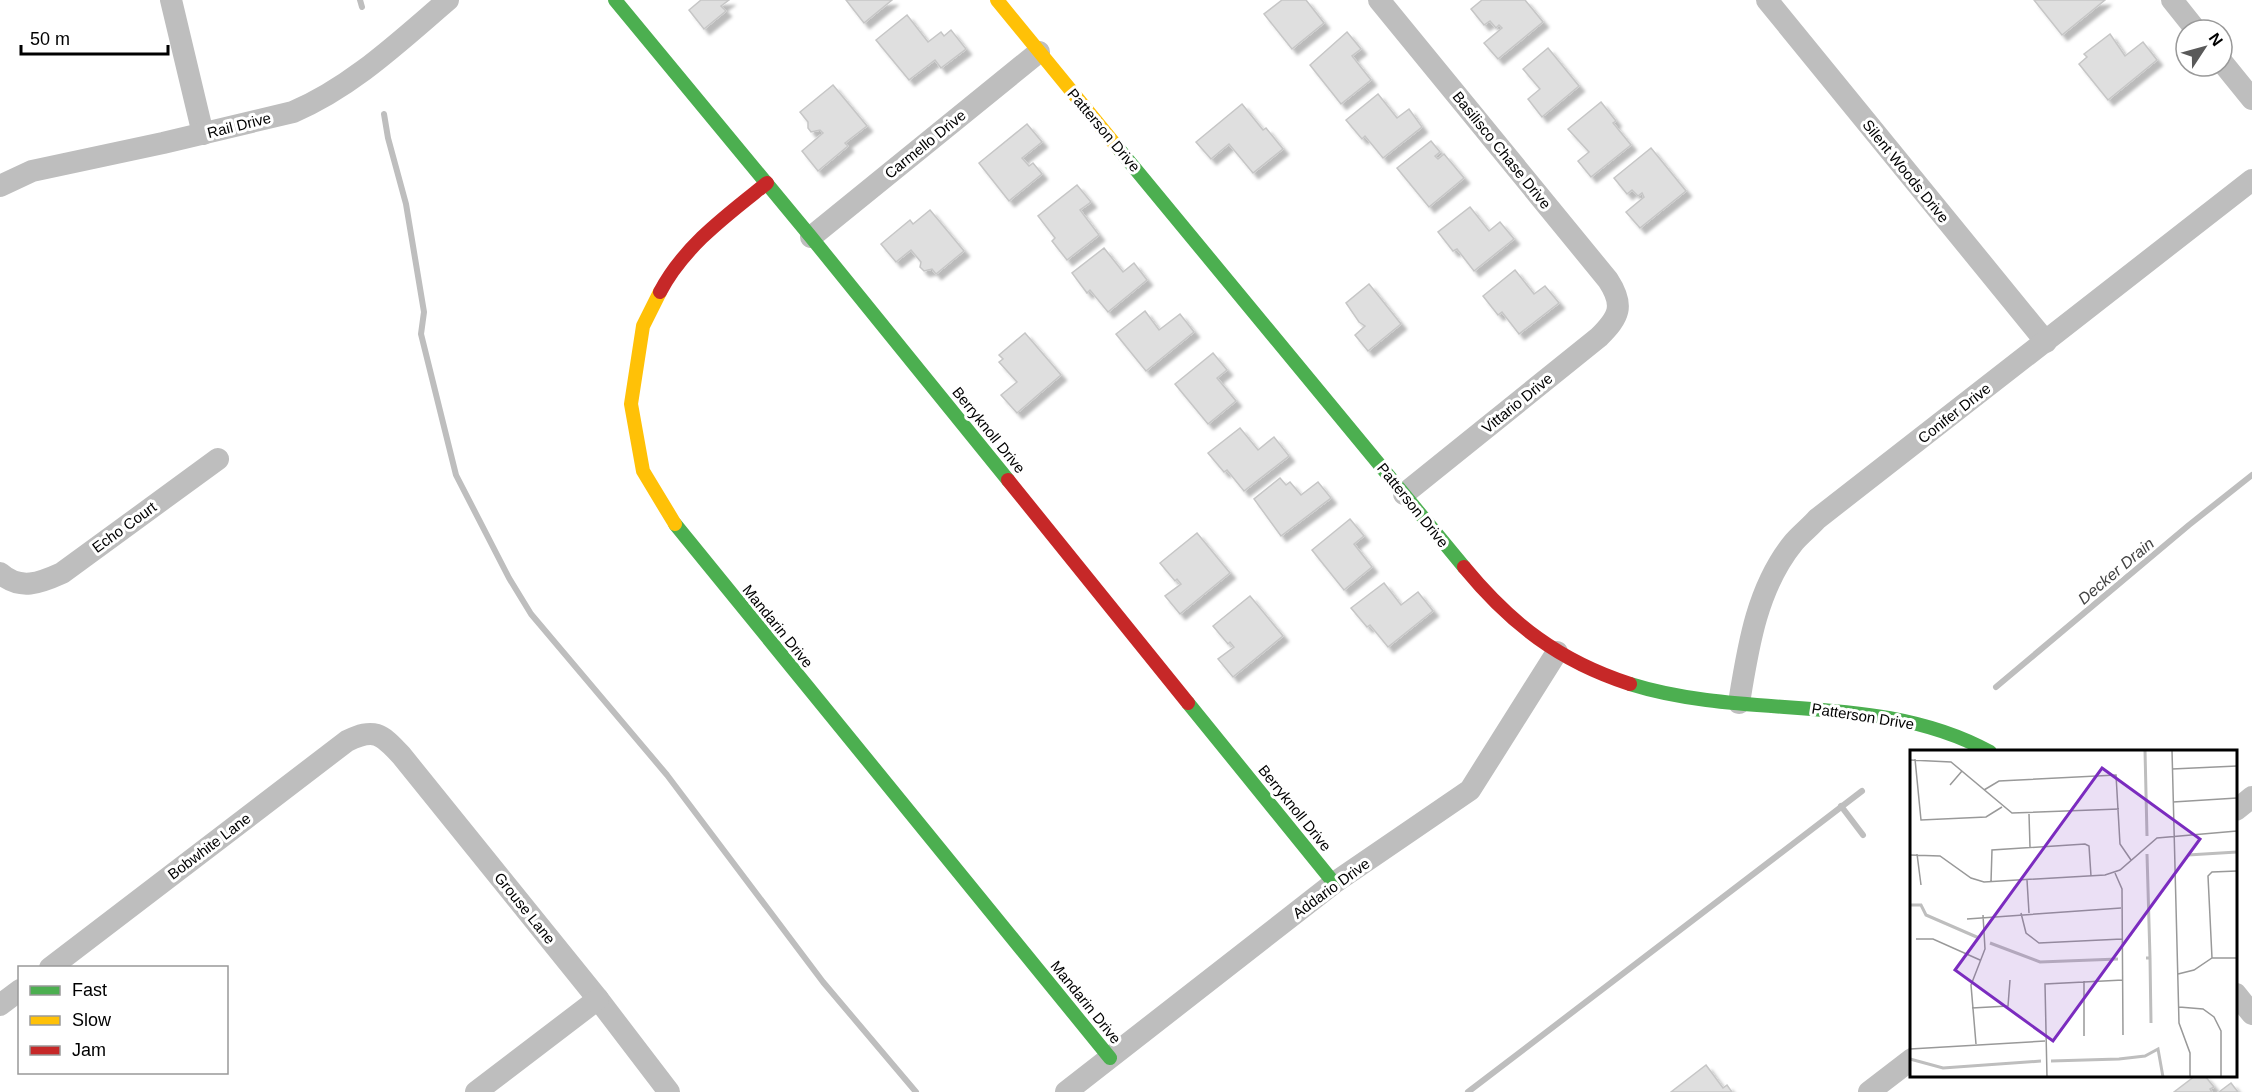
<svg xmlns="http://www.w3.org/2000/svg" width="2252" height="1092" font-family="Helvetica,sans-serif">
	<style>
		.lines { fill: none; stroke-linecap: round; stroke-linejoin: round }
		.stream { stroke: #bebebe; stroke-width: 6 }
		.building { fill: #dfdfdf; stroke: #c6c6c6; stroke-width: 1.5; filter: url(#shadow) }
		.street { stroke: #bebebe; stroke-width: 22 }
		.fast { stroke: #4caf50; stroke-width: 14 }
		.slow { stroke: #ffc107; stroke-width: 14 }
		.jam { stroke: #c62828; stroke-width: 14 }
		.labels { text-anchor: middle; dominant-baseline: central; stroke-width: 6; stroke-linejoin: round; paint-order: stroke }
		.street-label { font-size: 15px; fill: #000; stroke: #fff }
		.water-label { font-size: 16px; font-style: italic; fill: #434343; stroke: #fff }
		.inset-river { fill: none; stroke: #bebebe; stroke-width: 3 }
		.inset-road { fill: none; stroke: #999; stroke-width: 1.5 }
		.view { fill: #7b2cbf; fill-opacity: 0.15; stroke: #7b2cbf; stroke-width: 3 }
		.inset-edge { fill: none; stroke: #000; stroke-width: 3 }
	</style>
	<defs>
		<filter id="shadow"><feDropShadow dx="5.5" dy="5.5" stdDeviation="1.5" flood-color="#0004"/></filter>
	</defs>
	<rect width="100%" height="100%" fill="#fff"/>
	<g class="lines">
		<g class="stream">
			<polyline points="360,0 362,7"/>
			<polyline points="384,114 388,138 406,204 424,312 421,334 456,475 509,578 531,614 667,775 823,982 916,1092"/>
			<polyline points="1996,687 2189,525 2252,475"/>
			<polyline points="1841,806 1863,835"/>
			<polyline points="1468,1092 1862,791"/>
		</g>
	</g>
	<g class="building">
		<polygon points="701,0 729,0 721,6 726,11 704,29 689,10"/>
		<polygon points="846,0 892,0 864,23"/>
		<polygon points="1282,0 1306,0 1324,23 1292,49 1264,14"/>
		<polygon points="1482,0 1525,0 1543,22 1498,59 1484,43 1502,28 1499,25 1496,28 1490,21 1484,25 1471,9"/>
		<polygon points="2034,0 2105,0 2062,35"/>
		<polygon points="907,15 928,42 941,32 944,36 951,30 966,49 941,68 935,60 909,80 876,40"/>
		<polygon points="1347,32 1361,49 1352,56 1371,80 1341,104 1310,65"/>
		<polygon points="2110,34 2125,56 2143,42 2157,60 2108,100 2079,64 2087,57 2084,54"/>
		<polygon points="1548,48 1579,86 1542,117 1528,99 1540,89 1523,69"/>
		<polygon points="833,85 867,126 845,143 848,146 818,171 802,151 823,133 820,130 811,132 808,128 808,122 800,112"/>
		<polygon points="1378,94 1397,118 1409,109 1422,127 1383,158 1365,136 1362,139 1346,120"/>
		<polygon points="1601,102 1616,121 1613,123 1631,145 1591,177 1578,161 1589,152 1568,129"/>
		<polygon points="1242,104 1263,130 1266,128 1283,149 1253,173 1229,144 1211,159 1196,142"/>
		<polygon points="1027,124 1042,142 1022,158 1029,166 1033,163 1042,174 1009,201 979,163"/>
		<polygon points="1431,141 1440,152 1435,156 1438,159 1444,154 1464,178 1429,207 1397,168"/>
		<polygon points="1651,148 1686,191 1640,228 1626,212 1644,197 1642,193 1638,196 1632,190 1627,194 1614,178"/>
		<polygon points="1077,185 1091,202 1080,210 1099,235 1067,260 1052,241 1055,238 1038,216"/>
		<polygon points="1470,207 1489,231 1500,222 1514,239 1474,271 1457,249 1453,251 1438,232"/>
		<polygon points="930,210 964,251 936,274 932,269 924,271 920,267 921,262 911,250 896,262 881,244 910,220 913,224"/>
		<polygon points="1104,248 1123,272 1134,263 1147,280 1108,312 1090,290 1087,293 1072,273"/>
		<polygon points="1515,270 1534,294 1545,286 1559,303 1519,334 1502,312 1498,315 1483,296"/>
		<polygon points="1369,284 1401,324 1368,351 1355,335 1365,326 1359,322 1346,303"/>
		<polygon points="1145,311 1159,330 1180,314 1194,332 1146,371 1116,334"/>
		<polygon points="1025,333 1061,375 1017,413 1001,395 1017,382 999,362 1003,359 999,355"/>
		<polygon points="1213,353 1227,370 1217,378 1236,401 1208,424 1175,384"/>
		<polygon points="1240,428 1258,450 1274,437 1289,456 1244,491 1227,470 1224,472 1208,453"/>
		<polygon points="1280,478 1286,485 1290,482 1301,495 1318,482 1331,498 1281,536 1254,499"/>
		<polygon points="1350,519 1364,536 1354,544 1372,567 1344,590 1312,550"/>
		<polygon points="1197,533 1230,573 1180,614 1165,596 1181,584 1177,579 1175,581 1160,563"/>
		<polygon points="1384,583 1401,605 1418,592 1433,611 1388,647 1370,625 1367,627 1351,608"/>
		<polygon points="1250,596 1283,636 1233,677 1218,659 1234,647 1230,642 1228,644 1213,626"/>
		<polygon points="1706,1065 1723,1088 1727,1085 1732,1092 1671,1092"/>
		<polygon points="2195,1076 2205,1076 2214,1087 2210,1089 2212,1092 2174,1092"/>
		<polygon points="2231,1083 2238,1092 2219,1092"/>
	</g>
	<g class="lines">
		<g class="street">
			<polyline points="171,0 203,134"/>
			<path d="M1379,0L1608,280C1625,306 1619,317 1599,337L1404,494"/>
			<polyline points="1767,0 2046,342"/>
			<polyline points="2172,0 2196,30"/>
			<polyline points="2222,62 2252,99"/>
			<path d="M0,186L32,171L163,143L293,112C352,87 400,41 448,0"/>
			<polyline points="811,237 1039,52"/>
			<path d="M0,573C20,591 40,583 62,573L218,459"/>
			<path d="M1739,703C1748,647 1757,587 1794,542C1801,534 1810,527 1817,519L2252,180"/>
			<polyline points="2236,810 2252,797"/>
			<path d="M50,968L347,741C374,728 381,733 401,755L598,999L669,1092"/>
			<polyline points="2236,994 2252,1014"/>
			<polyline points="0,1005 20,990"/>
			<polyline points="476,1092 598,999"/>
			<polyline points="1066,1092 1334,883 1470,790 1557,652"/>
			<polyline points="1869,1092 1912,1059"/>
		</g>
		<g class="fast">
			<polyline points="615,0 811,237 1008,480"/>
			<polyline points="1118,148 1464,567"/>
			<polyline points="675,524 1110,1058"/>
			<path d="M1630,684C1748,721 1879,691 1990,752"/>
			<polyline points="1188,703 1334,883"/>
		</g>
		<g class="slow">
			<polyline points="997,0 1118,148"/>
			<polyline points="660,292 643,326 631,404 643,471 675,524"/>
		</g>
		<g class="jam">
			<path d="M660,292C684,246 727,215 767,183"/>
			<polyline points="1008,480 1188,703"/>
			<path d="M1464,567C1511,624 1559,661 1630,684"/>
		</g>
	</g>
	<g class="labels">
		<g class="street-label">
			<text transform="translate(239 125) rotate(-14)">Rail Drive</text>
			<text transform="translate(1104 130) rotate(50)">Patterson Drive</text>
			<text transform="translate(925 144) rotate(-39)">Carmello Drive</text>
			<text transform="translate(1502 150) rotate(51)">Basilisco Chase Drive</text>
			<text transform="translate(1906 171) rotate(51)">Silent Woods Drive</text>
			<text transform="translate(1517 403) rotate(-39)">Vittario Drive</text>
			<text transform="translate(1954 413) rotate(-38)">Conifer Drive</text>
			<text transform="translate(989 430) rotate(51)">Berryknoll Drive</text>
			<text transform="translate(1413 505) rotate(51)">Patterson Drive</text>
			<text transform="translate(124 527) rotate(-36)">Echo Court</text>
			<text transform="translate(778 626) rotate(51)">Mandarin Drive</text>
			<text transform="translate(1863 716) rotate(9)">Patterson Drive</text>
			<text transform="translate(1295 808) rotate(51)">Berryknoll Drive</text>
			<text transform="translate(209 846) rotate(-37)">Bobwhite Lane</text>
			<text transform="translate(1331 888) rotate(-36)">Addario Drive</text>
			<text transform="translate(525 908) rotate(51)">Grouse Lane</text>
			<text transform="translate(1086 1002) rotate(51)">Mandarin Drive</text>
		</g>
		<g class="water-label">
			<text transform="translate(2116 571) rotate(-40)">Decker Drain</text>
		</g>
	</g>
	<g transform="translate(1910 750)">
		<rect width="327" height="327" fill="#fff"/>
		<path class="inset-river" d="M235,0L237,86M278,105L327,102M0,155H11L16,165L69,188M80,193L130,212L208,209M236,208H240L237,104M240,208L241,273M0,309L33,318L131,311M141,311L209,309L235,306L248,299L253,327"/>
		<path class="inset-road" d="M262,0L269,273L280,303V327M5,9L11,70L76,67L92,57M0,10L41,12L102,63L209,59M262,19L327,16M40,35L52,21M74,40L89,31L206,25L210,94L221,110M263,52L327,48M119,64L120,97M7,104L11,135M0,105L30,106L61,128L74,132L195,125L210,120L247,88L327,81M205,123L212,139L213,285M117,130L119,163M81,132L82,100L175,94L179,96L181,126M111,163L116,183L129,193L212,189M57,169L211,158M6,189H23L70,210M302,208L298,126L302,122L327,121M268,224L284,220L302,208H327M174,231V286M269,257L293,259L304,267L311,281V327M62,258L98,256L100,230M66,294L61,235L75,199L73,165M0,299L135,291M137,327L135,234L213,230"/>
		<path class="view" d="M192,18L290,89L143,291L45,220Z"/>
		<rect width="327" height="327" class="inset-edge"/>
	</g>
	<rect x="18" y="966" width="210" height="108" fill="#ffffff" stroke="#999999" stroke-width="1.5"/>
	<rect x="30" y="986" width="30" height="9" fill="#4caf50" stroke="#999999" stroke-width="1.5"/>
	<text x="72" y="996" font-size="18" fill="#000000">Fast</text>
	<rect x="30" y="1016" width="30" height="9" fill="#ffc107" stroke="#999999" stroke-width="1.5"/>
	<text x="72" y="1026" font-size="18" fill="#000000">Slow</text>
	<rect x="30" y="1046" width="30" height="9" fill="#c62828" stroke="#999999" stroke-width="1.5"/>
	<text x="72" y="1056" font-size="18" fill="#000000">Jam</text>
	<g transform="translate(2204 48) rotate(54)"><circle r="28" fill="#ffffff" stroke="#999999" stroke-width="1.5"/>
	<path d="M0-4.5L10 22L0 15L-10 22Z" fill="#595959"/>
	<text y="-9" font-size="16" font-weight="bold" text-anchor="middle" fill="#000000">N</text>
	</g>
	<path d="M21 45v9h147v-9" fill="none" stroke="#000000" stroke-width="3"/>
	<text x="30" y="45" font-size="18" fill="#000000" stroke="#ffffff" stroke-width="4.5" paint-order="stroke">50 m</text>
</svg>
